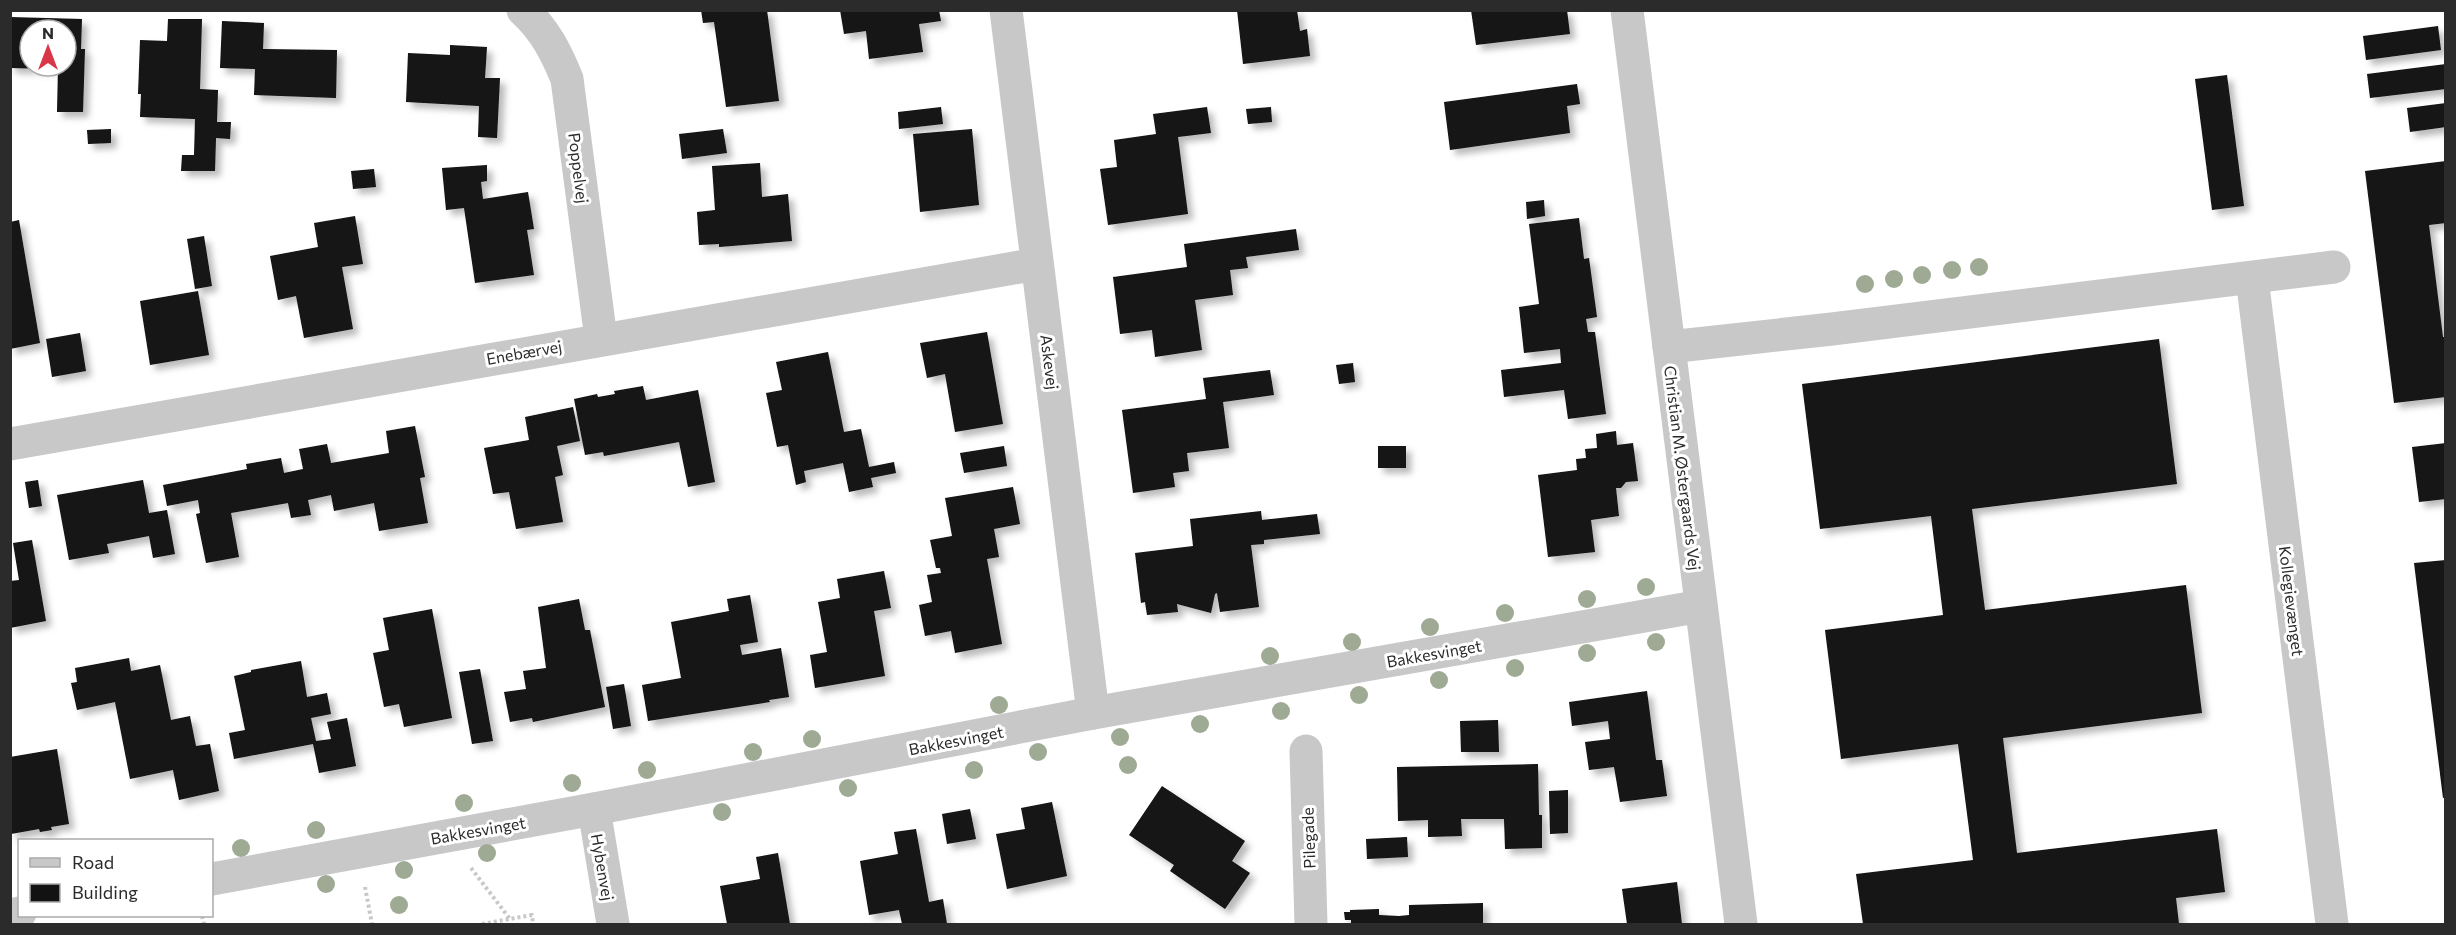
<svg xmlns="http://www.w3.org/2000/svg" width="2456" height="935" font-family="Commissioner,sans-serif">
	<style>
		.building { fill: #121212; filter: url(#shadow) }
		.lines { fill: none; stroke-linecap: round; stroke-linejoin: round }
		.path { stroke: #c8c8c8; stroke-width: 4; stroke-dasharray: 3 3; stroke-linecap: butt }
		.minor { stroke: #c8c8c8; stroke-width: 33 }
		.tree { fill: #9faa94 }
		.labels { text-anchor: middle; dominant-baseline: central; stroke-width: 6; stroke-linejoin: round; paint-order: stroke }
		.street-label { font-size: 16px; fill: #2b2b2b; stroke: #fff }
	</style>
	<defs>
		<filter id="shadow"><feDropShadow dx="5.5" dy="5.5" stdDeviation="3" flood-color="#0004"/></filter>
	</defs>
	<rect width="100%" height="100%" fill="#fff"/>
	<g class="building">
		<polygon points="701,10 767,10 779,101 726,107 714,22 703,23"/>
		<polygon points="840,10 939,10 941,21 919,24 923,52 869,59 866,31 844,34"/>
		<polygon points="1237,10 1297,10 1300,31 1307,29 1310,56 1243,64"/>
		<polygon points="1471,10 1567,10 1570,34 1476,45"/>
		<polygon points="10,17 82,19 81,49 85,49 83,112 57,112 58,66 66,66 66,30 30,30 30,66 54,66 54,69 10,68"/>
		<polygon points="168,19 202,19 200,89 218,90 217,122 231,122 230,139 216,138 215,171 181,171 182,155 194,155 195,119 140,117 141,94 138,94 140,40 167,41"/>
		<polygon points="222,21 264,23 263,49 337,50 336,98 254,95 255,69 220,68"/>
		<polygon points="2438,26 2441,50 2366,60 2363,36"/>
		<polygon points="450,45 487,47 485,78 500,78 497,138 478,137 479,106 406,102 408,53 450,55"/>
		<polygon points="2446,64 2446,89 2370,98 2367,74"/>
		<polygon points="2227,75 2244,206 2212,210 2195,79"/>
		<polygon points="1577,84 1580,104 1567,106 1570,133 1450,150 1444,102"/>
		<polygon points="2446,103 2446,127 2410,132 2407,108"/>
		<polygon points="941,107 943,124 899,129 898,112"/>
		<polygon points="1207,107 1211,133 1178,137 1188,214 1108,225 1100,169 1117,167 1114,140 1156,134 1153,114"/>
		<polygon points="1271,107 1272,122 1248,124 1246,109"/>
		<polygon points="111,129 111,143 88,144 87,130"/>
		<polygon points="723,129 727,153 682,159 679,134"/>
		<polygon points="972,129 979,205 920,212 913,134"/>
		<polygon points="2446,161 2446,223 2429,225 2443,337 2446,337 2446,397 2394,403 2365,171"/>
		<polygon points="760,163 762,197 788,194 792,241 719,247 719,244 699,245 697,212 715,210 712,166"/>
		<polygon points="487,165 487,181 481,182 483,199 528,192 534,229 527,230 534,275 475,283 464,208 446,210 442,168"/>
		<polygon points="374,169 376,187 353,189 351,171"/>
		<polygon points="1544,200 1545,216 1527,219 1526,202"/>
		<polygon points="355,216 363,264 342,267 353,329 304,338 296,296 278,300 270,256 318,247 314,223"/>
		<polygon points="1579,218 1584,259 1589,258 1597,317 1586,319 1588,332 1595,332 1606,414 1568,419 1564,390 1504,397 1501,370 1561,363 1560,349 1524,353 1519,307 1539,304 1529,224"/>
		<polygon points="19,220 40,343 10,349 10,222"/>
		<polygon points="1296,229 1299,250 1246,257 1248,268 1230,270 1233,295 1195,300 1202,350 1155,357 1152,330 1120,334 1113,277 1187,267 1184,244"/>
		<polygon points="204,236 212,286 195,289 187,239"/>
		<polygon points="198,291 209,355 150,365 140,301"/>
		<polygon points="987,332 1003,424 955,432 945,374 927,378 920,343"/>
		<polygon points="80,333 86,371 52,377 46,339"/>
		<polygon points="2159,339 2177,484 1972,509 1985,610 2186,585 2202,713 2003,738 2017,853 2217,829 2225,892 2176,898 2179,924 1863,924 1856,874 1973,860 1958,744 1841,759 1825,630 1943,615 1931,516 1820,529 1802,384"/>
		<polygon points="828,352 844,432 861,429 869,467 894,462 896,473 871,478 873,487 849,492 843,463 804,471 806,482 796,485 788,445 777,447 766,393 782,390 776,362"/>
		<polygon points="1353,363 1355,382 1339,384 1336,365"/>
		<polygon points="1270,370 1274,395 1223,402 1229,448 1187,453 1189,471 1173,473 1175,487 1133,493 1122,410 1206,399 1203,378"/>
		<polygon points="643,386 646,400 698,390 715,482 688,487 679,442 604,456 603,452 585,455 574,399 597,394 598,397 615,394 614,391"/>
		<polygon points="573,407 580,441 557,446 563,475 555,477 563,522 516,529 509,492 493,494 484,448 529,440 525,417"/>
		<polygon points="415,426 425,477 420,478 428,523 379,531 374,503 334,511 331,495 308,500 311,515 291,518 288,503 231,513 239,557 206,563 196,514 200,513 198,500 167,506 163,485 247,469 246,464 281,458 284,473 303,469 299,449 327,444 331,463 389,453 386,431"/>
		<polygon points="1616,431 1617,445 1633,443 1638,481 1626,482 1621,488 1616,488 1619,516 1591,520 1595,552 1548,557 1538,475 1577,470 1576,459 1586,458 1585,449 1597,448 1596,434"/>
		<polygon points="2446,443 2446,499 2419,502 2412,447"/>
		<polygon points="1004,446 1007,466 964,473 960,453"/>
		<rect x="1378" y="446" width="28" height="22"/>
		<polygon points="38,480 42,506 29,508 25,482"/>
		<polygon points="143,480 149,513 167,510 175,554 153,558 149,536 107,544 109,553 69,560 57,495"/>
		<polygon points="1013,487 1020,524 994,529 999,557 987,559 1002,644 955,653 951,631 925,636 919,605 932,602 927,575 941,573 940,568 936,568 930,540 952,536 945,498"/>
		<polygon points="1261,511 1262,520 1317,514 1320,534 1264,540 1264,544 1251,545 1259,607 1220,612 1217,593 1215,594 1211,613 1177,604 1178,612 1147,615 1145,602 1141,603 1135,553 1193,546 1190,519"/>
		<polygon points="32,540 46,621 10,628 10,581 19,580 13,543"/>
		<polygon points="2446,560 2446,797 2443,798 2414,563"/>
		<polygon points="884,571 891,608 874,611 885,676 815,688 810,655 827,652 818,602 840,598 837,579"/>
		<polygon points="750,595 758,642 740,645 742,655 781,648 789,697 769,700 770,702 648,721 642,685 681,678 671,622 729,611 727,599"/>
		<polygon points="579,599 585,630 590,630 605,707 533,722 532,718 510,722 504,692 526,689 523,671 546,668 538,607"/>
		<polygon points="432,609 452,718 404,727 399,704 384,707 373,653 389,650 383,618"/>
		<polygon points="129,658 131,671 160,665 171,720 190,716 196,746 210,744 219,791 179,800 173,770 130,779 115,702 77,710 71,683 77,682 75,668"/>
		<polygon points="301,661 307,697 327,693 331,714 311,718 316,741 331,739 327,722 347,718 356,766 319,773 313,744 234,759 229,733 245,730 234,676 251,672 251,670"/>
		<polygon points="480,669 493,741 472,744 459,672"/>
		<polygon points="624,684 631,726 613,729 606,687"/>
		<polygon points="1647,691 1656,760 1662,760 1667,796 1620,802 1614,767 1589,770 1585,742 1610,739 1608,721 1572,726 1569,702"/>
		<polygon points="1498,720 1499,752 1461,752 1460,721"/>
		<polygon points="57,749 69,824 51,827 52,830 40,832 39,829 11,834 10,757"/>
		<polygon points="1538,764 1539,815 1542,815 1542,848 1505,849 1504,819 1461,819 1462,836 1428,837 1428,820 1398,821 1397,767"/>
		<polygon points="1162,786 1245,841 1232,861 1250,873 1225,909 1170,871 1174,865 1129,835"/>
		<polygon points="1568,790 1568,833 1550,834 1549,791"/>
		<polygon points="1052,802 1067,876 1007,889 996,834 1025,829 1021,808"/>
		<polygon points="970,809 976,839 947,844 942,814"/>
		<polygon points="916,829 929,902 943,899 947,924 902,924 899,910 869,915 860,861 898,854 894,832"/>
		<polygon points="1407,837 1408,857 1367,859 1366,839"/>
		<polygon points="778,853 790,924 727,924 720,886 760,879 756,857"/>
		<polygon points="1677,882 1682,924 1627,924 1622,889"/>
		<polygon points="1483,903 1483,924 1351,924 1351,920 1345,920 1344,912 1350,912 1350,910 1379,909 1379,915 1399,916 1409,915 1409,905"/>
	</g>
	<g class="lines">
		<g class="path">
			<polyline points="471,868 510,919"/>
			<polyline points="365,887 372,924"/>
			<polyline points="202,916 204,924"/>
			<polyline points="482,924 532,915 533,924"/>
		</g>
		<g class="minor">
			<path d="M523,10C545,30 556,52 567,79L601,339"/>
			<polyline points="1006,10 1093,713"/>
			<polyline points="1627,10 1741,924"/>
			<polyline points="2252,278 2332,924"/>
			<polyline points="1669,347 1832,329 2334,267"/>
			<polyline points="10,444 1037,264"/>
			<polyline points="1306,751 1311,924"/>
			<polyline points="594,809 613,924"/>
			<polyline points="212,879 594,809 1093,713 1701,606"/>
			<polyline points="10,915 20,913"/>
		</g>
	</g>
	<g class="tree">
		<circle cx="1979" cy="267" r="9"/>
		<circle cx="1952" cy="270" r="9"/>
		<circle cx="1922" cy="275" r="9"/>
		<circle cx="1894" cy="279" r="9"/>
		<circle cx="1865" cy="284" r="9"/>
		<circle cx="1646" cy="587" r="9"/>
		<circle cx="1587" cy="599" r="9"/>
		<circle cx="1505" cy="613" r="9"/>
		<circle cx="1430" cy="627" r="9"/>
		<circle cx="1352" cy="642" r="9"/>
		<circle cx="1656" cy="642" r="9"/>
		<circle cx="1587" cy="653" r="9"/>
		<circle cx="1270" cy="656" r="9"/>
		<circle cx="1515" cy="668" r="9"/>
		<circle cx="1439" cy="680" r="9"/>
		<circle cx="1359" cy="695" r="9"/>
		<circle cx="999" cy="705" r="9"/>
		<circle cx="1281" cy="711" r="9"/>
		<circle cx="1200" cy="724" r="9"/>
		<circle cx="1120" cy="737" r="9"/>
		<circle cx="812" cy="739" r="9"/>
		<circle cx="753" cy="752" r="9"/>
		<circle cx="1038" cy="752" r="9"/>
		<circle cx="1128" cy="765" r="9"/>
		<circle cx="647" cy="770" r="9"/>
		<circle cx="974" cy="770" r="9"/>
		<circle cx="572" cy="783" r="9"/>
		<circle cx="848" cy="788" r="9"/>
		<circle cx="464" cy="803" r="9"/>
		<circle cx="722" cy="812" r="9"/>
		<circle cx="316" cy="830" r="9"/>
		<circle cx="241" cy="848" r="9"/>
		<circle cx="487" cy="853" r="9"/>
		<circle cx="404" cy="870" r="9"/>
		<circle cx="326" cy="884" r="9"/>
		<circle cx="399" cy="905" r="9"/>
	</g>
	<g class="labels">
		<g class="street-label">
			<text transform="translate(579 168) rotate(83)">Poppelvej</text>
			<text transform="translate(524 352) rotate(-10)">Enebærvej</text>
			<text transform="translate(1050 362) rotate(83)">Askevej</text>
			<text transform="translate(1683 468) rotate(83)">Christian M. Østergaards Vej</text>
			<text transform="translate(2292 601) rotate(83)">Kollegievænget</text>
			<text transform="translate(1434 653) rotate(-10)">Bakkesvinget</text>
			<text transform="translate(956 740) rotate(-11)">Bakkesvinget</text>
			<text transform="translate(478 830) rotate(-10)">Bakkesvinget</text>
			<text transform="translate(1308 838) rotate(-92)">Pilegade</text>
			<text transform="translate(603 867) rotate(80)">Hybenvej</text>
		</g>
	</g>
	<rect width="2456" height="935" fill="none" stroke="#2b2b2b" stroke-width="24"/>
	<rect x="18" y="839" width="195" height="78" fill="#ffffff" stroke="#aaaaaa" stroke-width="1.5"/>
	<rect x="30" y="858" width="30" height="9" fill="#c8c8c8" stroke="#aaaaaa" stroke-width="1.5"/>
	<text x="72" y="869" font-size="18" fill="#2b2b2b">Road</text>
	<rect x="30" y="884" width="30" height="18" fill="#121212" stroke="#aaaaaa" stroke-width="1.5"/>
	<text x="72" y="899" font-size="18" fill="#2b2b2b">Building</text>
	<g transform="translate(48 48)"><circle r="28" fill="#ffffff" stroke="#aaaaaa" stroke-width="1.5"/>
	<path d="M0-4.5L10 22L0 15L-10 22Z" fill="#d93748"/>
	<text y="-9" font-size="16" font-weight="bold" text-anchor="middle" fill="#2b2b2b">N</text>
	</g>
</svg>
